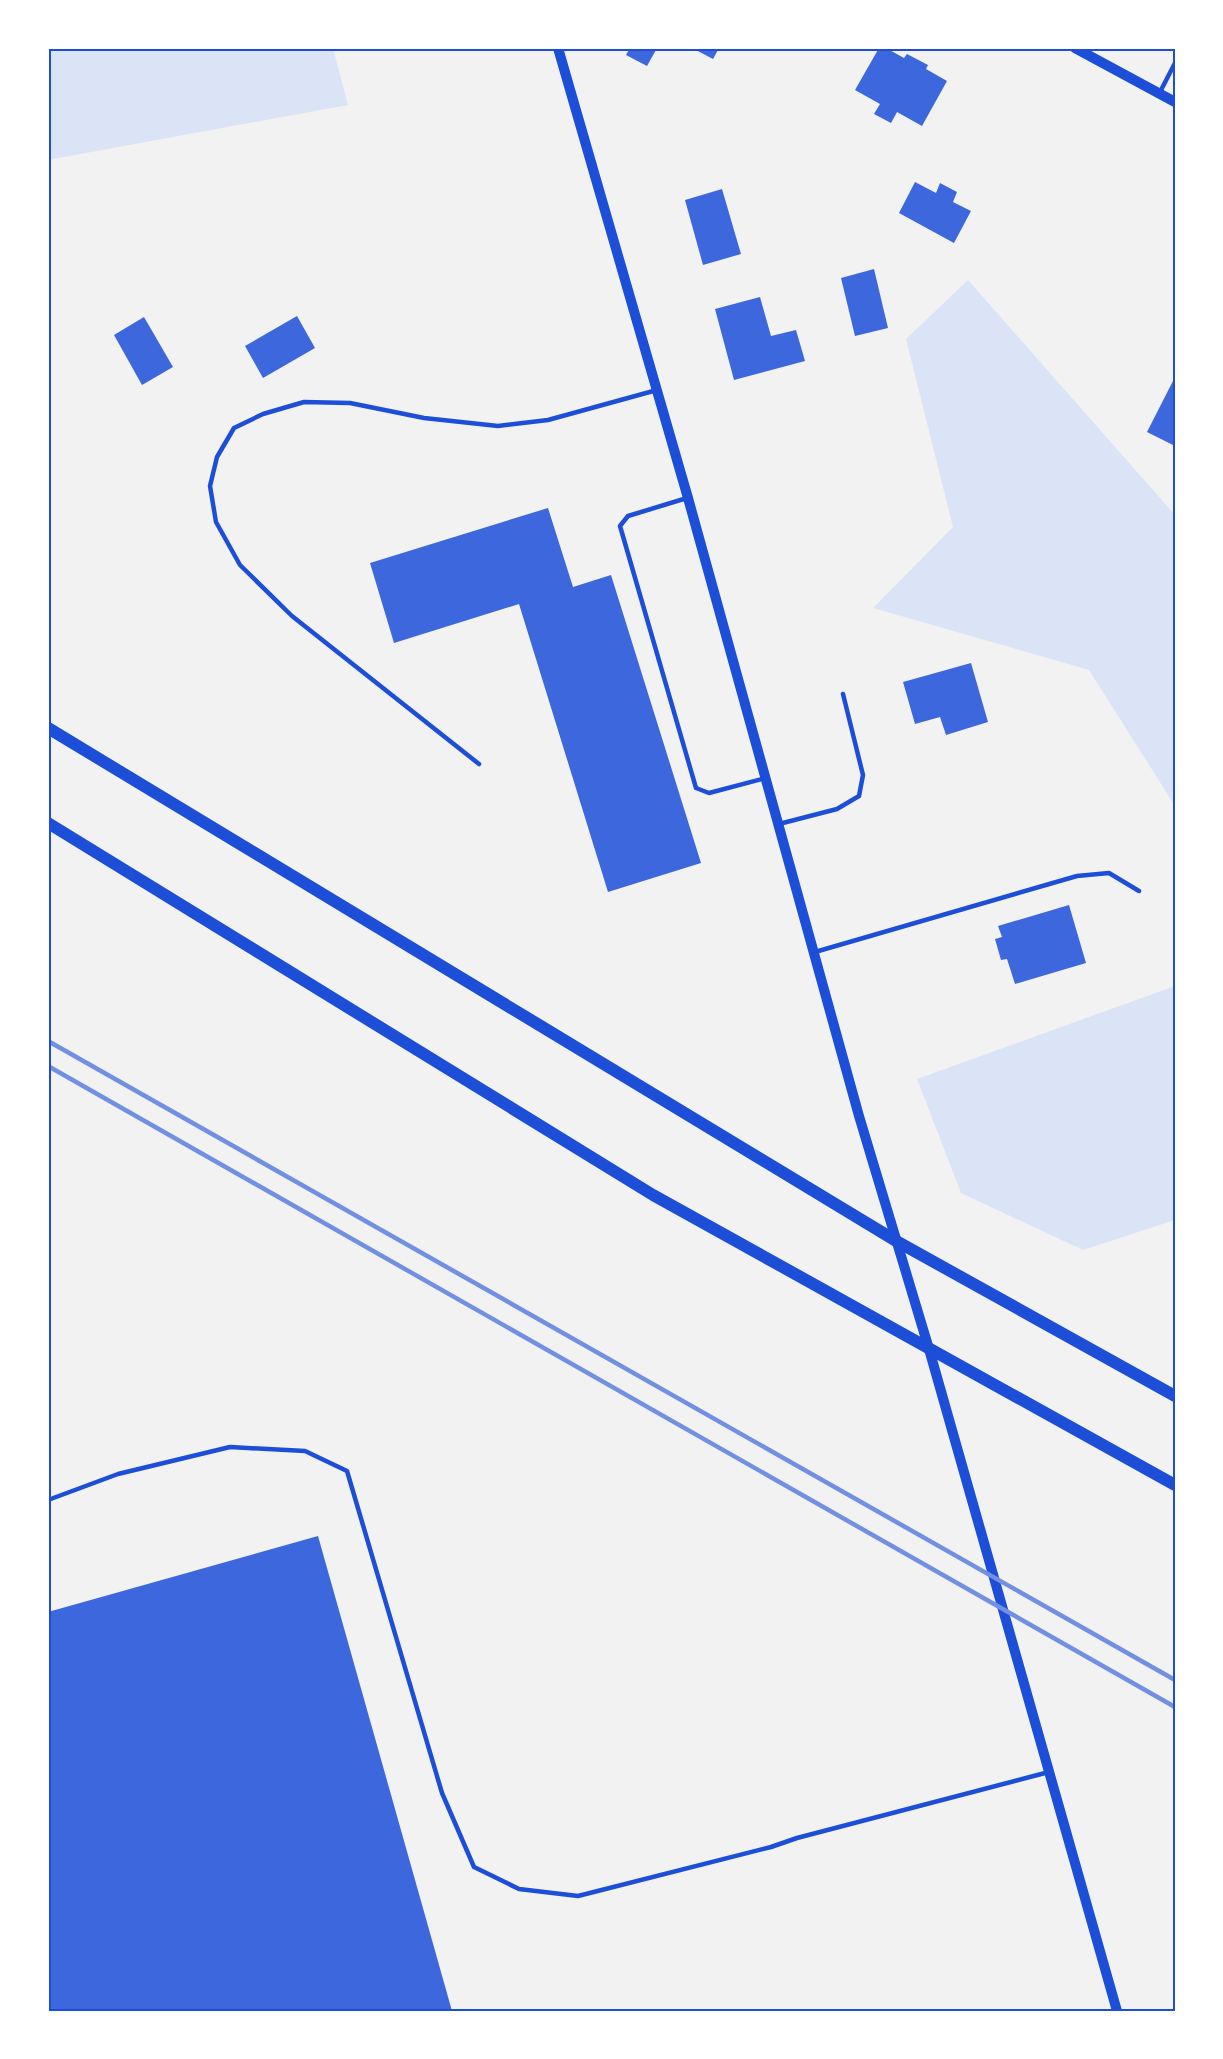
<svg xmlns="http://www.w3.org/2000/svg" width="1223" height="2059" font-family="'Space Grotesk',sans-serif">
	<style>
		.green { fill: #dbe4f7 }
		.building { fill: #3d67dc }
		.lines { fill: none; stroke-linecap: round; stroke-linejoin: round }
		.service { stroke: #1d4ed8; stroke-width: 4.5 }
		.tertiary { stroke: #1d4ed8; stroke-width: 10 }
		.secondary { stroke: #1d4ed8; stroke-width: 12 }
		.rail { stroke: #7290e2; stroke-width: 4.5 }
		.neatline { fill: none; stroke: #1d4ed8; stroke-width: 2 }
	</style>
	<rect width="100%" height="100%" fill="#f2f2f2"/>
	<g class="green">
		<polygon points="48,48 333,48 348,105 48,160"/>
		<polygon points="968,280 1175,515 1175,806 1089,670 873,608 953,527 906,339"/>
		<polygon points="1175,986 1175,1220 1083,1250 961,1193 917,1079"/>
	</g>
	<g class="building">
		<polygon points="630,48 657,48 647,66 626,55"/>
		<polygon points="692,48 719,48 713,59"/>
		<polygon points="879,48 886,48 904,58 907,54 928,65 926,69 947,81 922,126 897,112 891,123 874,114 880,104 855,90"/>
		<polygon points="915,182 936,193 940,183 957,192 953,202 971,211 954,243 899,213"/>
		<polygon points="722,189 741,254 703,265 685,200"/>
		<polygon points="874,269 888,328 855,336 841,278"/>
		<polygon points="760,297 771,336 796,330 805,361 734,380 715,309"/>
		<polygon points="297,316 315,348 263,378 245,346"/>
		<polygon points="144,317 173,367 142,385 114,335"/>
		<polygon points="1175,377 1175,446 1147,432"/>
		<polygon points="548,508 573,587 611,575 701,863 608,892 519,604 394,643 370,563"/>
		<polygon points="971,663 988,722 946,735 940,717 915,724 903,682"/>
		<polygon points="1069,905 1086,963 1015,984 1007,959 1001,960 995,939 1002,937 998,926"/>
		<polygon points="318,1536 452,2011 48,2011 48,1612"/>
	</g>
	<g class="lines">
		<g class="service">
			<polyline points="1160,92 1175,63"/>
			<polyline points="687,498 628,516 620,526 696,788 709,793 766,778"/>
			<polyline points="479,764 292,616 240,565 216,522 210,486 217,457 234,428 263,414 304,402 350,403 424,418 498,426 548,420 657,390"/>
			<polyline points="779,824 837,809 859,796 863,775 843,694"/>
			<polyline points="815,952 1077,876 1109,873 1139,891"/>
			<polyline points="48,1500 118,1474 230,1447 305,1451 347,1471 442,1793 474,1867 519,1889 578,1896 771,1847 797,1838 1049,1772"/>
		</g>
		<g class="tertiary">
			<polyline points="558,48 688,498 859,1116 929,1349 1117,2011"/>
			<polyline points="1075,48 1175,102"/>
		</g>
		<g class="secondary">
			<polyline points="48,728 898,1242 1175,1396"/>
			<polyline points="48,823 653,1195 1175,1485"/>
		</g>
		<g class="rail">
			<polyline points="48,1041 1175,1680"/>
			<polyline points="48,1066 1175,1707"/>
		</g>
	</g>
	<rect width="1223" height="2059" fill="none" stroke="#ffffff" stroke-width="99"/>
	<rect x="50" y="50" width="1124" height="1960" class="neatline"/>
</svg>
